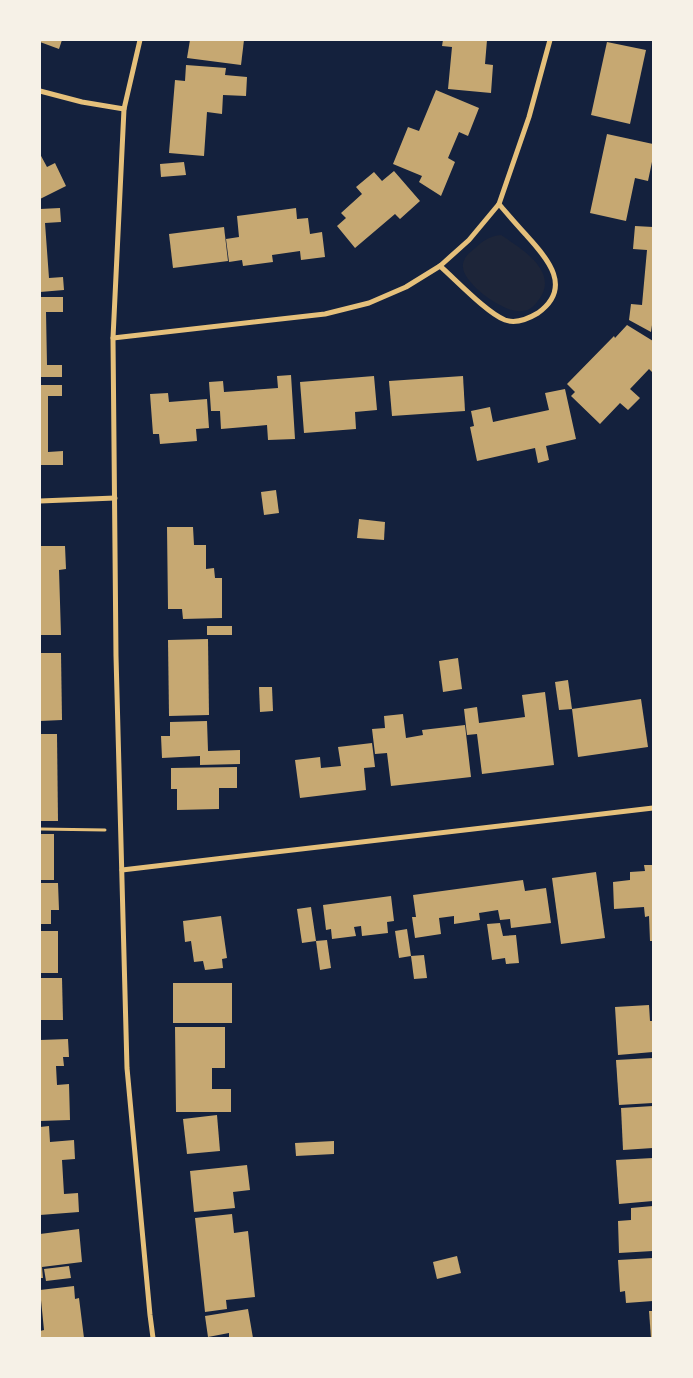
<svg xmlns="http://www.w3.org/2000/svg" width="693" height="1378" font-family="Commissioner,sans-serif">
	<style>
		.green { fill: #1d2539 }
		.building { fill: #c6a872 }
		.lines { fill: none; stroke-linecap: round; stroke-linejoin: round }
		.path { stroke: #e5c07b; stroke-width: 3 }
		.minor { stroke: #e5c07b; stroke-width: 5 }
	</style>
	<rect width="100%" height="100%" fill="#14213d"/>
	<path class="green" d="M501,235C522,249 562,273 537,302C532,309 526,312 517,311C501,310 460,282 463,264C464,257 469,253 474,249C483,241 489,236 501,235Z"/>
	<g class="building">
		<polygon points="40,40 62,40 59,49 40,42"/>
		<polygon points="190,40 244,40 241,65 187,58"/>
		<polygon points="443,40 487,40 485,64 493,65 491,93 448,89 452,47 442,46"/>
		<polygon points="607,42 646,50 630,124 591,115"/>
		<polygon points="186,65 226,68 225,75 247,77 246,96 223,95 222,114 207,112 204,156 169,153 175,80 185,81"/>
		<polygon points="436,90 479,108 468,136 459,132 448,158 455,162 441,196 419,182 422,176 393,164 408,127 419,131"/>
		<polygon points="607,134 653,144 653,157 648,181 635,178 626,221 590,213"/>
		<polygon points="40,154 47,167 55,163 66,186 40,199"/>
		<polygon points="184,162 186,175 161,177 160,164"/>
		<polygon points="394,171 420,201 400,219 395,214 355,248 337,226 346,218 341,213 362,194 356,187 374,172 382,181"/>
		<polygon points="60,208 61,222 45,223 49,278 63,277 64,290 40,292 40,209"/>
		<polygon points="296,208 297,219 308,218 310,234 322,232 325,257 301,260 300,251 272,255 273,262 243,266 242,260 229,262 226,239 239,237 237,216"/>
		<polygon points="635,226 653,227 653,318 651,332 629,320 631,304 642,305 647,250 633,249"/>
		<polygon points="224,227 228,261 173,268 169,234"/>
		<polygon points="40,297 63,297 63,312 46,312 47,365 62,365 62,377 40,377"/>
		<polygon points="627,325 653,341 653,373 649,369 630,389 640,398 628,410 620,403 600,424 571,396 575,392 567,384 614,336 615,338"/>
		<polygon points="291,375 295,439 268,440 267,425 221,429 220,411 211,411 209,382 223,381 224,392 278,388 277,376"/>
		<polygon points="374,376 377,410 355,412 356,429 304,433 300,382"/>
		<polygon points="463,376 465,411 392,416 389,381"/>
		<polygon points="40,385 62,385 62,396 48,396 48,452 63,451 63,465 40,465"/>
		<polygon points="565,389 576,439 546,446 549,460 538,463 535,448 477,461 470,427 474,426 471,411 490,407 493,422 549,410 545,393"/>
		<polygon points="168,393 169,402 207,399 209,428 196,429 197,441 160,444 159,434 153,434 150,394"/>
		<polygon points="276,490 279,513 264,515 261,492"/>
		<polygon points="359,519 385,522 384,540 357,538"/>
		<polygon points="167,527 193,527 194,545 206,545 206,569 214,568 215,578 222,578 222,618 183,619 182,609 168,609"/>
		<polygon points="40,546 65,546 66,569 59,570 61,635 40,635"/>
		<rect x="207" y="626" width="25" height="9"/>
		<polygon points="208,639 209,715 169,716 168,640"/>
		<polygon points="40,653 61,653 62,720 40,721"/>
		<polygon points="458,658 462,689 443,692 439,661"/>
		<polygon points="568,680 572,709 559,710 555,682"/>
		<polygon points="259,687 272,687 273,711 260,712"/>
		<polygon points="545,692 554,765 482,774 477,734 467,735 464,709 477,707 479,723 525,717 522,695"/>
		<polygon points="641,699 648,747 578,757 572,709"/>
		<polygon points="403,714 406,738 423,735 422,730 465,725 471,777 391,786 387,753 375,754 372,729 385,728 384,716"/>
		<polygon points="207,721 208,751 240,750 240,764 200,765 200,756 162,758 161,736 170,736 170,722"/>
		<polygon points="40,734 57,734 58,821 40,821"/>
		<polygon points="372,743 375,767 364,768 366,790 300,798 295,760 320,757 321,768 341,766 338,747"/>
		<polygon points="237,767 237,788 219,788 219,809 177,810 177,789 171,789 171,768"/>
		<rect x="40" y="834" width="14" height="46"/>
		<polygon points="644,865 653,865 653,941 650,941 649,916 645,917 644,907 614,909 613,882 630,880 630,872 645,871"/>
		<polygon points="596,872 605,938 561,944 552,878"/>
		<polygon points="523,880 525,891 546,888 551,923 511,928 510,919 500,920 498,910 479,913 480,920 454,924 454,916 439,918 441,934 415,938 412,917 416,917 413,895"/>
		<polygon points="40,883 58,883 59,910 51,910 51,924 40,924"/>
		<polygon points="391,896 394,921 387,922 388,933 362,936 361,926 354,927 356,936 332,939 331,929 326,930 323,905"/>
		<polygon points="311,907 316,941 302,943 297,909"/>
		<polygon points="221,916 227,958 222,959 223,968 205,970 203,961 194,962 191,941 185,942 183,921"/>
		<polygon points="500,923 503,936 516,935 519,963 506,964 505,958 492,960 487,924"/>
		<polygon points="407,929 411,956 399,958 395,931"/>
		<rect x="40" y="931" width="18" height="42"/>
		<polygon points="327,940 331,968 320,970 316,941"/>
		<polygon points="424,955 427,978 414,979 411,956"/>
		<polygon points="40,978 62,978 63,1020 40,1020"/>
		<rect x="173" y="983" width="59" height="40"/>
		<polygon points="649,1005 650,1021 653,1021 653,1052 618,1055 615,1007"/>
		<polygon points="175,1027 225,1027 225,1068 212,1068 212,1089 231,1089 231,1112 176,1112"/>
		<polygon points="68,1039 69,1057 63,1057 64,1066 56,1066 57,1085 69,1084 70,1120 40,1121 40,1040"/>
		<polygon points="653,1058 653,1103 619,1105 616,1060"/>
		<polygon points="653,1106 653,1148 623,1150 621,1108"/>
		<polygon points="217,1115 220,1151 187,1154 183,1119"/>
		<polygon points="49,1126 50,1142 74,1140 75,1159 62,1160 64,1194 78,1193 79,1212 40,1215 40,1127"/>
		<polygon points="334,1141 334,1154 296,1156 295,1143"/>
		<polygon points="653,1158 653,1201 619,1204 616,1160"/>
		<polygon points="247,1165 250,1190 233,1192 235,1208 194,1212 190,1171"/>
		<polygon points="653,1206 653,1251 619,1253 618,1221 631,1220 631,1208"/>
		<polygon points="232,1214 234,1233 248,1231 255,1297 226,1300 227,1309 205,1312 195,1218"/>
		<polygon points="79,1229 82,1262 42,1267 43,1278 40,1278 40,1234"/>
		<polygon points="457,1256 461,1273 437,1279 433,1262"/>
		<polygon points="653,1258 653,1301 626,1303 625,1291 620,1292 618,1260"/>
		<polygon points="69,1266 71,1278 46,1281 44,1269"/>
		<polygon points="74,1286 75,1299 79,1298 84,1338 40,1338 40,1331 44,1330 40,1290"/>
		<polygon points="248,1309 253,1338 229,1338 229,1333 208,1337 205,1316"/>
		<polygon points="649,1311 653,1311 653,1338 651,1338"/>
	</g>
	<g class="lines">
		<polyline class="path" points="40,829 105,830"/>
		<g class="minor">
			<polyline points="140,40 124,109 113,338 116,656 127,1068 150,1315 153,1338"/>
			<polyline points="40,91 82,102 124,109"/>
			<path d="M440,266C456,280 487,313 505,320C516,324 528,319 538,313C573,288 548,259 527,236C518,226 508,215 499,204"/>
			<polyline points="113,338 325,314 369,303 406,287 440,266 469,240 499,204 529,117 550,40"/>
			<polyline points="40,501 115,498"/>
			<polyline points="122,870 653,808"/>
		</g>
	</g>
	<rect width="693" height="1378" fill="none" stroke="#f6f1e7" stroke-width="82"/>
</svg>
